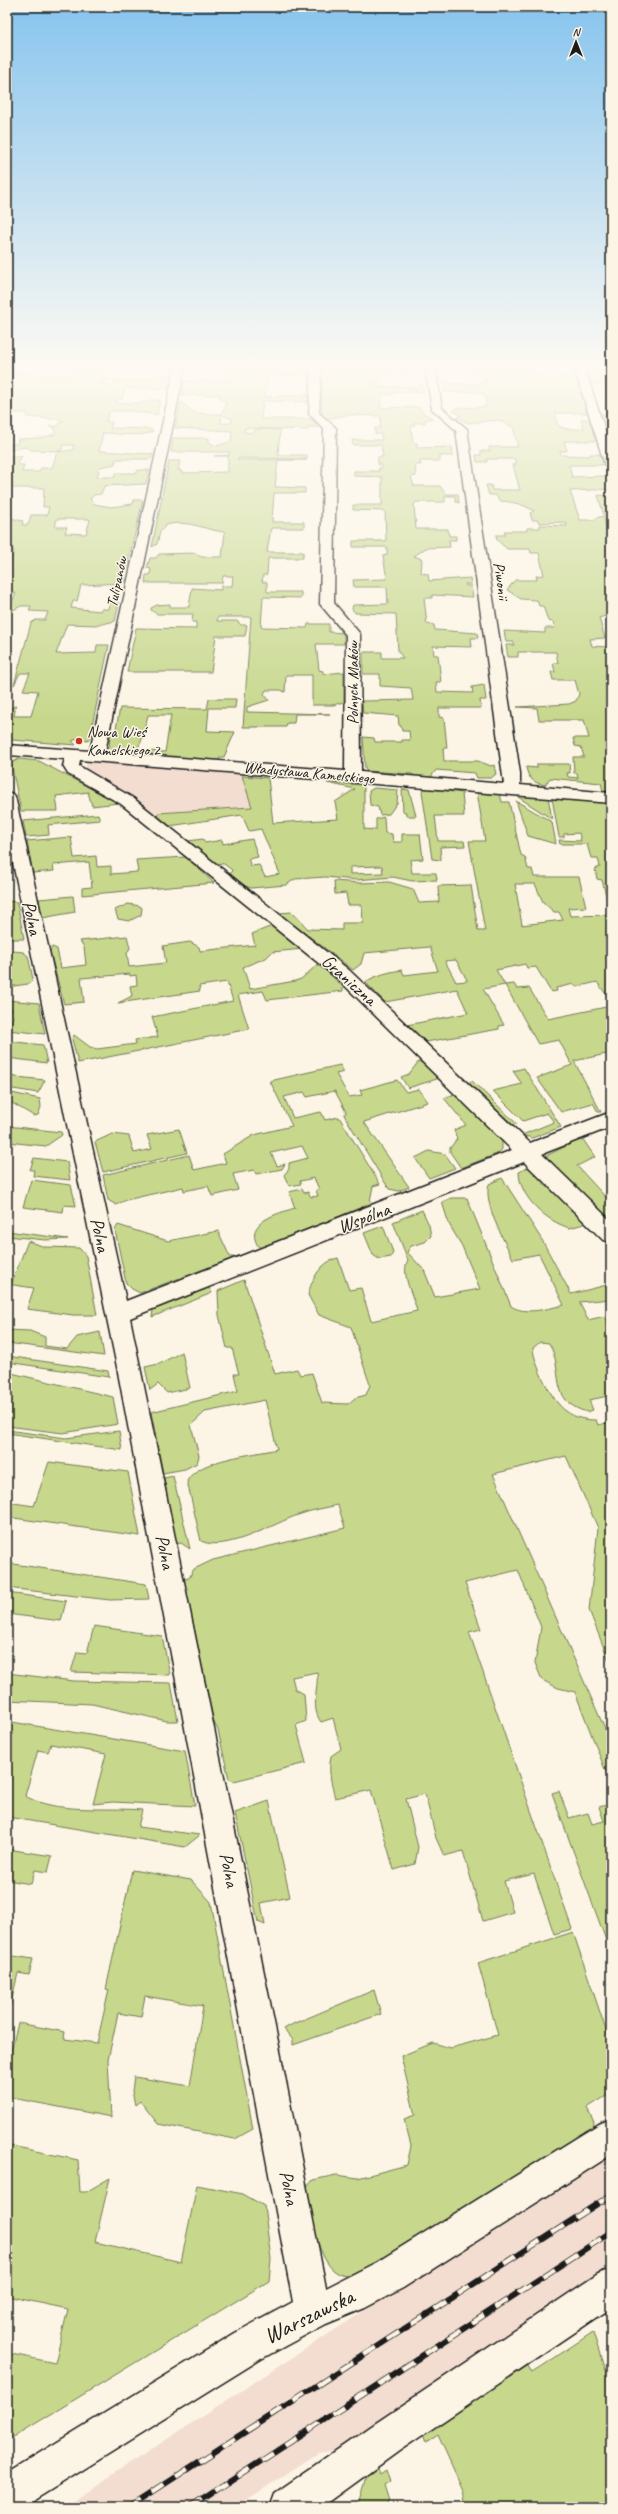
<svg xmlns="http://www.w3.org/2000/svg" width="618" height="2514" font-family="Caveat,sans-serif">
	<style>
		.built { fill: #f3ddd1 }
		.green { fill: #c7d88d; stroke: #727a54; fill-rule: evenodd }
		.lines { fill: none; stroke-linecap: round; stroke-linejoin: round }
		.minor-casing { stroke: #1c1c1c; stroke-width: 3 }
		.minor { fill: #fcf5e5; fill-rule: evenodd }
		.rail-casing { stroke: #1c1c1c; stroke-width: 6 }
		.rail { stroke: #fcf5e5; stroke-width: 4.5; stroke-dasharray: 14; stroke-linecap: butt }
		.poi-dot { fill: #c8321e; stroke: #fcf5e5; stroke-width: 1.5 }
		.labels { text-anchor: middle; dominant-baseline: central; stroke-width: 3; stroke-linejoin: round; paint-order: stroke }
		.far-street-label { font-size: 16px; fill: #1c1c1c; stroke: #fcf5e5 }
		.far-poi-label { font-size: 16px; fill: #1c1c1c; stroke: #fcf5e5; text-anchor: start }
		.street-label { font-size: 19px; fill: #1c1c1c; stroke: #fcf5e5 }
		.near-street-label { font-size: 23px; fill: #1c1c1c; stroke: #fcf5e5 }
	</style>
	<rect width="100%" height="100%" fill="#fcf5e5"/>
	<filter id="ink" filterUnits="userSpaceOnUse"><feTurbulence type="fractalNoise" baseFrequency=".025" numOctaves="2"/><feDisplacementMap in="SourceGraphic" scale="8" xChannelSelector="R" yChannelSelector="G"/><feConvolveMatrix kernelMatrix="1 2 1 2 8 2 1 2 1" color-interpolation-filters="sRGB"/></filter>
	<g filter="url(#ink)">
		<g class="built">
			<polygon points="87,762 241,773 253,807 154,813 84,771"/>
			<polygon points="611,2152 611,2270 343,2449 318,2453 236,2507 63,2507 465,2245"/>
		</g>
		<g class="green">
			<path d="M75,367H148H121L108,372L107,376L111,380L101,382L107,385L113,384L115,380L136,381L170,374L167,389L125,388L122,399L116,400V403H146L149,400H160L157,415L133,411H110L106,422H112L110,428L150,429L153,431C145,438 115,433 103,433L99,451L153,454L151,459H116L115,464L100,467L97,477H115L116,473H137L138,470H149L146,484L104,486L101,494L94,495L90,499L94,504L111,507L133,504L134,500H143L126,571H120L118,578H125L123,583L81,585L77,601H73L71,608L100,611L101,609H109L110,603H119L115,621L98,625L67,624L56,654L96,653L97,645H109L89,740L86,741L82,737L72,741L76,745L12,740L7,739V709L16,706L14,716H31L38,691L23,690L30,673H20L14,685L31,623L36,620H45L48,612L29,611L31,606H21L7,613L16,593L7,592V578L10,569H8L14,551L7,550V517L23,521L22,525H28L31,515H47L49,507H43L44,488H7V456H22L18,463L19,465H24L22,472H39L41,468H52L57,452L73,450L74,445H63L62,450L58,451L31,450L27,447L7,450V444H17L18,439L42,438L55,434V428L49,426H58L62,420L28,417L27,413H10L7,386H10L11,378L17,374L74,375ZM57,519H89L90,520L86,534L65,533L67,527H55Z"/>
			<path d="M188,367H268V370L271,372L309,369V375H267L265,397L308,395V402L263,401L261,419H311L322,427H308V430L245,428L244,432L251,433L257,429L280,430L278,455H307V459L238,458V460H307H278L275,487L305,488V493H274L272,522H304V528H271L267,552H303V558H268L267,575H263L262,582H267V592H301V598L263,597L261,627L307,628L308,624H329V632L344,633V644H316L319,670L323,671V674L344,672V702L333,705H312V675H286L285,692L281,690H266L264,694L269,700L247,707V712L330,714H295L294,723H287L286,727H243L251,617H218L217,621H237L241,625H247L245,636H216L211,672H127L136,628L196,629V622H192L193,614H157L151,610V608L157,605L170,604V607H189L192,588L221,590V586H232L233,576H223L222,583H145L146,575H150L151,569L147,568L150,558H156L159,554L196,553L201,557H222L225,532C204,530 188,519 166,525L160,532L157,544L152,547L169,461H180L178,470H181V473L228,472V456H214L229,455L230,452H171L173,438H209V442L216,446L231,442L232,431L175,428L181,402L195,413L219,414L222,418L220,423H231L232,419L220,414L225,409L226,402L220,399V395H182L185,381H226L228,369L187,370Z"/>
			<polygon points="335,367 420,367 420,371 415,372 381,374 381,381 376,381 376,387 412,387 416,389 422,384 423,392 393,392 393,395 382,394 380,408 419,407 423,413 432,418 425,420 425,423 414,423 414,426 411,426 413,443 417,443 417,448 452,447 453,456 440,456 440,461 420,461 421,465 415,465 416,476 411,477 414,486 440,486 446,494 458,494 459,503 456,502 455,496 445,496 445,502 416,502 414,505 416,529 448,529 449,536 456,536 456,540 449,540 450,547 426,548 414,556 422,559 421,573 428,574 429,581 470,578 471,584 465,584 466,586 471,586 473,597 432,595 432,598 424,598 427,624 434,625 435,630 477,633 478,638 471,638 472,647 433,646 434,655 438,655 441,682 436,682 437,692 473,693 472,687 484,685 486,700 480,700 481,708 439,708 439,717 444,718 447,748 443,748 444,761 478,761 491,766 494,765 496,774 491,778 477,778 475,773 436,770 430,778 416,777 412,774 367,771 365,768 363,737 374,738 375,742 402,742 402,740 410,740 409,731 402,731 401,726 399,725 398,716 363,713 362,701 413,700 411,688 380,686 380,674 363,674 363,652 382,652 382,658 403,658 398,651 396,614 355,613 352,609 353,605 388,604 387,587 354,587 353,580 387,579 383,556 387,555 387,547 353,547 353,541 386,541 385,511 353,510 353,505 382,505 382,477 354,476 354,471 379,471 379,468 382,468 382,465 378,465 378,457 383,457 381,445 353,445 352,440 382,440 381,434 375,434 375,428 380,428 381,416 347,415 326,419 322,416 322,370 335,370"/>
			<path d="M440,367H531L535,368L532,372L533,376H544L545,378H563V376L568,375L567,374H576L587,413H555L558,426L567,429H584L581,419H589L596,441H564L567,451H560L561,455L590,456V454H600L604,465H569L572,477L607,476L611,489L570,491L580,520H595L596,518L604,516L598,495L611,496V519H604L611,543V614L599,618L605,638L590,639L592,646L608,647L611,660V791H603L601,783L550,778L545,785C534,783 528,779 526,767L537,768V764H569L570,773H567L568,777L578,778L577,773H574L573,757H584L581,747L575,746L573,738H589L584,720H539L537,708L517,707L569,704L576,701L579,694L575,680H553L551,672H555L553,663H558L556,652H518V657H508L506,645H514V642H506L504,631L545,633V628H555L553,622L548,621L543,606H539L537,600L521,599L507,590L515,580H537L536,576L544,575L539,553H531L530,549H507L497,540L496,535H505L504,531H527V528H540V525L567,526L566,522L539,523L538,520H532L530,513L534,511C523,504 514,502 499,501L496,495H489L486,485H491L492,490H520L513,465H516L515,459H487V462H477L476,455H481V451H490L489,447H518L513,427L499,420L468,423L457,417L462,415L453,411L456,408L486,407V396L478,392H445L444,382H449L450,384H481V382H486L484,376L472,373L471,371L441,369Z"/>
			<polygon points="584,367 611,367 611,384 589,384"/>
			<polygon points="598,414 611,414 611,453"/>
			<polygon points="209,699 236,699 235,708 209,708 207,731 235,732 224,757 220,757 219,761 146,756 144,754 145,751 165,752 171,715 148,715 141,742 135,753 124,754 109,748 110,735 115,734 120,708 207,709"/>
			<polygon points="19,759 39,761 118,803 92,806 88,792 56,796 58,811 21,811 11,763"/>
			<path d="M242,776L268,778L273,823L338,819L335,802L355,789L327,783L364,785V829L376,830V819L384,817L385,833L392,834L393,842H402V834H420L423,859L410,860L412,873H436L437,880L412,881L393,877L356,880L325,877L295,879L286,885L251,888L243,885L230,875L232,870L224,864L215,863L188,841L203,839L205,843L222,840L223,844L252,839L258,857L248,859L251,866L259,865L265,877L280,874L261,829L249,831L242,815L170,826L157,815L158,813L252,807ZM382,866L383,873L350,874V867Z"/>
			<polygon points="374,788 398,790 397,803 389,814 380,815 378,807 370,805 369,791"/>
			<polygon points="425,788 462,793 464,816 435,816 438,841 464,841 465,846 440,847 441,860 432,859 422,791"/>
			<polygon points="402,789 409,790 416,816 406,816 406,812 403,812"/>
			<path d="M477,792L500,794L502,802H509L521,855L525,857L528,869H532L534,877H579L586,907L568,908L570,916L611,915L602,880L597,879L595,869L600,867L598,858H591L587,844H560L559,840L581,841L579,833L564,834V837H559L552,798L611,803V1001L597,982L576,987L574,984L556,988L557,991L551,992L536,967L527,968L525,964L496,970L505,985L514,984L517,989L529,988L548,1019L611,1006V1053L574,1061L601,1112H598L593,1103L561,1112L537,1078L572,1065L559,1040L538,1044L505,985L483,989L504,1025L499,1026V1029L426,1042L407,1025L468,1013L457,989L385,1002L365,982C377,975 388,972 402,970L404,975L438,971L430,947L364,953L361,964L353,970L279,913L292,912L308,929L342,930V923H363L362,905H348L346,893L335,894L334,881L360,883L389,882L413,889L419,903L439,902L438,886L471,885L478,931H485L469,841H485ZM515,884H535L543,902L554,912H559L563,920L522,925ZM456,960L467,980V981L456,982L445,961Z"/>
			<polygon points="525,795 548,797 552,819 518,797"/>
			<polygon points="516,801 552,822 556,844 528,836"/>
			<polygon points="98,814 100,820 48,825 49,835 26,837 23,821"/>
			<polygon points="71,837 74,858 96,856 97,867 111,866 111,874 138,872 136,860 186,857 214,883 82,895 82,888 92,887 89,862 53,865 54,871 33,873 27,841"/>
			<polygon points="73,896 75,912 42,918 39,899"/>
			<polygon points="7,901 17,902 24,939 7,939"/>
			<polygon points="128,904 140,906 142,908 141,915 129,921 118,919 115,910"/>
			<polygon points="272,926 303,949 272,952 266,958 243,967 250,989 295,981 301,979 316,966 321,966 343,987 343,991 267,1000 263,991 238,995 249,1029 78,1063 72,1039 74,1035 90,1047 97,1049 136,1044 135,1040 158,1037 152,1017 233,1001 227,982 199,986 200,991 118,1003 132,996 130,986 137,985 136,975 130,976 130,974 81,978 84,1002 64,1004 50,952 52,947 57,949 61,968 86,965 84,947 80,941 127,936 130,948 127,953 129,967 166,963 163,946 190,942 199,947 200,951 255,945 252,934"/>
			<polygon points="7,950 23,952 28,956 33,979 28,984 7,987"/>
			<polygon points="7,1000 39,1003 45,1034 7,1030 7,1024 11,1022 13,1016 10,1013 12,1009 7,1009"/>
			<polygon points="7,1041 43,1045 47,1063 7,1058"/>
			<polygon points="419,1061 440,1078 408,1088 401,1077 409,1074"/>
			<path d="M340,1065L344,1072L336,1074L349,1097L362,1095L360,1090L397,1080L406,1092L419,1089L428,1102L364,1122L409,1187L399,1191L389,1189L344,1115L346,1112L335,1091L307,1097L304,1092L284,1097L293,1118L321,1112L325,1120L339,1117L380,1184L373,1186L370,1201L372,1203L261,1248L258,1246C243,1222 279,1213 295,1208L289,1192L302,1189L304,1193L308,1192L311,1197L318,1196L316,1190L319,1189L314,1178L300,1181L301,1184L289,1186L284,1175L289,1169V1163L308,1158L302,1146L271,1153L277,1166L285,1164L282,1169L256,1174L254,1170L233,1174L238,1190L212,1196L208,1186L184,1191L183,1187L126,1200L116,1205L108,1200L103,1175L189,1155L194,1170L226,1163L223,1154L254,1135L292,1126L270,1081Z"/>
			<polygon points="524,1068 561,1127 532,1138 522,1135 554,1122 547,1113 523,1121 493,1091 522,1084 513,1071"/>
			<polygon points="7,1076 45,1080 38,1093 7,1088"/>
			<polygon points="472,1081 517,1124 512,1125 467,1083"/>
			<polygon points="7,1092 40,1099 41,1107 38,1115 34,1116 7,1100"/>
			<polygon points="455,1094 502,1140 502,1149 499,1153 461,1168 450,1152 450,1148 457,1139 454,1130 466,1125 444,1098"/>
			<polygon points="7,1126 61,1132 62,1135 46,1146 7,1142"/>
			<polygon points="179,1129 187,1153 103,1172 95,1142 112,1134 129,1136 134,1153 152,1149 147,1135"/>
			<polygon points="582,1138 595,1157 577,1166 611,1203 611,1226 544,1157"/>
			<polygon points="429,1151 445,1154 455,1168 429,1178 415,1158"/>
			<polygon points="34,1158 67,1162 70,1180 33,1176 34,1170 30,1170"/>
			<path d="M529,1167L587,1223L570,1228C547,1222 519,1197 519,1172Z"/>
			<path d="M502,1178L542,1240L571,1294L611,1284V1299L579,1302L588,1320L605,1316L611,1328V1355L605,1357L611,1368V1401L608,1396L589,1400L593,1410L587,1412C547,1401 565,1370 549,1343L540,1342L533,1348C534,1364 552,1402 566,1411C575,1418 585,1420 596,1420L598,1425L611,1422V1666L589,1610L598,1528L566,1456L493,1474L611,1743V1785L575,1692L558,1688L542,1680L535,1663L541,1627L518,1570L465,1583L481,1629L469,1632L572,1929L554,1934L534,1874L504,1881L513,1912L483,1921L463,1851L444,1856L436,1838L425,1794L406,1799L418,1847L415,1864L394,1870L371,1790L335,1798C331,1783 328,1771 331,1756L341,1749L333,1718L321,1722C310,1708 319,1688 317,1672L292,1677L295,1689L304,1694L306,1721L296,1725L306,1763L234,1781L229,1779L218,1730L214,1723L184,1579L189,1578L194,1569L213,1560L345,1528L338,1505C325,1508 311,1510 298,1515C274,1523 226,1553 201,1541L187,1481C198,1459 254,1455 277,1449L265,1400L205,1412L191,1425L199,1456L197,1463L185,1469L163,1473L151,1412L238,1391L234,1374H239L232,1348H227L219,1315L218,1291L244,1280L275,1374L297,1369L300,1375L312,1373L322,1403L348,1404L355,1398L366,1395L370,1385L351,1327L319,1315L308,1295C312,1278 321,1262 338,1258L349,1290L361,1288L371,1321L417,1311C414,1297 400,1274 408,1260L393,1222L422,1210L429,1225L431,1236L425,1242L411,1246L407,1252L424,1270L435,1297L480,1289L462,1246L449,1224L442,1202L451,1198H467L511,1306C525,1316 550,1308 564,1305L539,1254L513,1259C504,1240 483,1204 489,1184Z"/>
			<polygon points="31,1180 71,1185 76,1206 64,1205 63,1212 23,1207"/>
			<polygon points="118,1225 168,1241 218,1231 230,1257 236,1257 140,1293 132,1289 126,1283 115,1230"/>
			<polygon points="383,1226 393,1252 391,1257 379,1259 373,1255 364,1233"/>
			<polygon points="7,1231 68,1239 45,1240 7,1236"/>
			<polygon points="28,1241 45,1247 79,1248 86,1256 97,1315 73,1315 27,1309 34,1288 7,1284 7,1281 12,1282"/>
			<polygon points="209,1288 212,1293 152,1317 153,1310"/>
			<polygon points="7,1330 30,1331 45,1337 45,1346 67,1349 77,1337 100,1332 104,1356 7,1343"/>
			<polygon points="182,1352 190,1388 167,1393 158,1384 150,1390 145,1367 159,1364"/>
			<polygon points="7,1356 108,1371 109,1377 7,1362"/>
			<polygon points="7,1372 113,1397 118,1424 63,1433 7,1426 7,1392 10,1385 7,1384"/>
			<polygon points="7,1430 66,1438 119,1431 122,1450 7,1433"/>
			<polygon points="49,1462 128,1472 140,1536 7,1517 7,1502 34,1506"/>
			<polygon points="173,1476 190,1549 181,1543 176,1544 164,1478"/>
			<polygon points="7,1563 146,1584 149,1599 110,1600 7,1588"/>
			<polygon points="7,1593 66,1601 61,1621 7,1614"/>
			<polygon points="94,1626 162,1636 170,1675 71,1672 77,1652 87,1653"/>
			<polygon points="7,1673 74,1681 171,1683 178,1721 167,1721 92,1704 7,1700"/>
			<path d="M12,1722L185,1751L195,1806L113,1802L93,1804L106,1754L51,1744L48,1752L38,1750L25,1796C56,1814 107,1807 142,1810L138,1827L200,1835L185,1847L7,1817V1740Z"/>
			<polygon points="559,1791 569,1818 588,1813 592,1824 604,1821 599,1807 611,1804 611,1954 552,1793"/>
			<polygon points="269,1801 290,1897 261,1903 265,1925 258,1922 235,1813"/>
			<polygon points="7,1849 52,1856 48,1872 35,1870 31,1884 7,1880"/>
			<polygon points="132,1870 191,1880 211,1902 253,2129 235,2139 158,2124 140,2101 135,2105 132,2091 134,2077 190,2086 203,2006 145,1996 141,2017 118,2013 108,2060 111,2117 7,2097 7,2051 11,2051 18,2023 65,2032 64,2039 97,2043 109,1990 106,1989"/>
			<path d="M573,1932L611,2045V2093L587,2108L594,2122L593,2129L361,2273C357,2274 352,2276 348,2276C317,2276 311,2210 306,2188L313,2180L336,2175L358,2178L407,2165L411,2146L404,2119L415,2115L401,2056L433,2043L451,2048L498,2035L478,1963Z"/>
			<polygon points="7,1955 33,1959 29,1975 18,1973 7,2020"/>
			<polygon points="374,1990 381,2014 293,2045 293,2040 284,2029 291,2025"/>
			<polygon points="7,2145 78,2160 80,2192 86,2192 110,2178 95,2242 181,2262 197,2185 243,2194 264,2206 271,2259 269,2281 7,2441 7,2353 55,2363 68,2309 7,2296"/>
			<polygon points="593,2332 611,2390 611,2507 466,2507 463,2490 438,2435 426,2443 423,2434 527,2364 532,2373"/>
			<polygon points="377,2465 380,2474 386,2470 390,2482 384,2486 389,2502 382,2507 358,2507 367,2472"/>
		</g>
		<g class="lines">
			<defs>
				<g id="minor">
					<polygon points="7,367 16,367 11,377 7,378"/>
					<polygon points="175,367 185,367 105,752 345,771 346,635 320,604 324,429 309,414 311,367 321,367 319,413 336,428 334,603 360,634 361,772 504,784 456,430 432,409 425,367 435,367 442,408 467,429 520,773 520,785 611,793 611,803 80,760 79,766 133,798 349,970 530,1143 611,1112 611,1127 542,1154 611,1221 611,1242 603,1240 524,1162 130,1318 282,2061 326,2288 377,2262 599,2124 611,2119 611,2155 403,2288 365,2308 326,2324 261,2359 23,2507 7,2507 7,2473 235,2333 293,2302 117,1367 7,834 7,791 15,796 126,1301 512,1150 337,978 121,804 68,774 63,766 65,759 7,755 7,745 90,751"/>
					<polygon points="574,367 584,367 611,448 611,468 605,465"/>
					<polygon points="611,2269 611,2308 399,2451 322,2507 270,2507 275,2493 373,2425 598,2274"/>
				</g>
			</defs>
			<use href="#minor" class="minor-casing"/>
			<use href="#minor" class="minor"/>
			<defs>
				<g id="rail">
					<polyline points="129,2507 611,2195"/>
					<polyline points="191,2507 611,2232"/>
				</g>
			</defs>
			<use href="#rail" class="rail-casing"/>
			<use href="#rail" class="rail"/>
		</g>
	</g>
	<linearGradient id="sky" x2="0" y2="1"><stop stop-color="#87c4ee"/><stop offset="0.51" stop-color="#fefaf3"/><stop offset="1" stop-color="#fefaf3" stop-opacity="0"/></linearGradient>
	<rect width="618" height="719" fill="url(#sky)"/>
	<circle class="poi-dot" cx="79" cy="741" r="4"/>
	<g class="labels">
		<g class="far-street-label">
			<text transform="translate(501 581) rotate(82)">Piwonii</text>
			<text transform="translate(117 582) rotate(-78)">Tulipanów</text>
			<text transform="translate(353 683) rotate(-90)">Polnych Maków</text>
			<text transform="translate(309 773) rotate(5)">Władysława Kamelskiego</text>
		</g>
		<g class="far-poi-label">
			<text x="87" y="732">Nowa Wieś<tspan x="87" dy="18">Kamelskiego 2</tspan></text>
		</g>
		<g class="street-label">
			<text transform="translate(32 918) rotate(78)">Polna</text>
			<text transform="translate(349 980) rotate(42)">Graniczna</text>
			<text transform="translate(364 1218) rotate(-21)">Wspólna</text>
			<text transform="translate(100 1235) rotate(78)">Polna</text>
			<text transform="translate(165 1552) rotate(79)">Polna</text>
			<text transform="translate(229 1870) rotate(79)">Polna</text>
			<text transform="translate(289 2188) rotate(79)">Polna</text>
		</g>
		<g class="near-street-label">
			<text transform="translate(309 2316) rotate(-26)">Warszawska</text>
		</g>
	</g>
	<rect width="618" height="2514" fill="none" stroke="#fcf5e5" stroke-width="24"/>
	<rect x="12" y="12" width="594" height="2490" fill="none" stroke="#1c1c1c" stroke-width="1.5" filter="url(#ink)"/>
	<g transform="translate(576 42)" stroke="#fcf5e5" stroke-width="3" paint-order="stroke">
	<path d="M0-3L7 15L0 10L-7 15Z" fill="#1c1c1c"/>
	<text y="-6" font-size="11" font-weight="bold" text-anchor="middle" fill="#1c1c1c">N</text>
	</g>
</svg>
